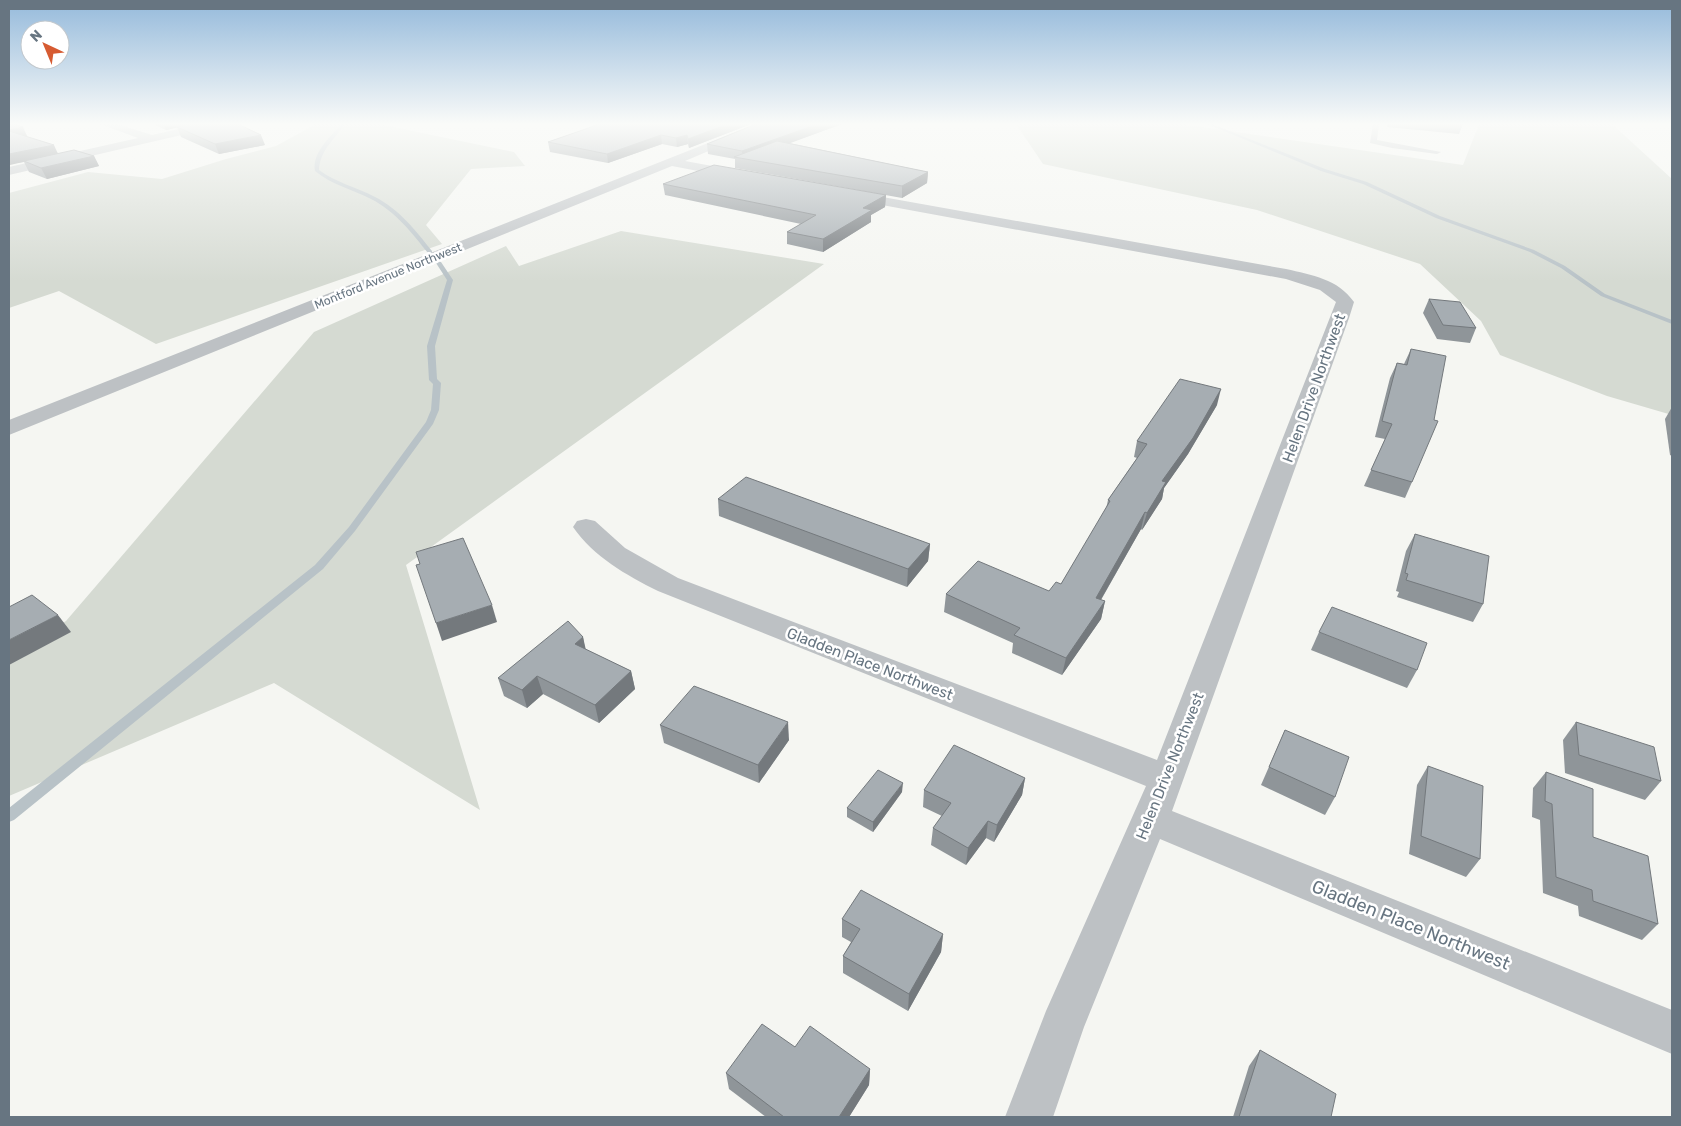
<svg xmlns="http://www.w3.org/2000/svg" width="1681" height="1126" font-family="Rubik,sans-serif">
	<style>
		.green { fill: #d5dad2 }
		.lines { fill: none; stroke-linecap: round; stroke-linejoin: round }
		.stream { fill: #b8c2c7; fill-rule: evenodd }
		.service { fill: #bdc1c4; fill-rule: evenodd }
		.minor { fill: #bdc1c4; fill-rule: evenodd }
		.wall { fill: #8f9599 }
		.shaded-wall { fill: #74797d }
		.building { fill: #a6adb2; stroke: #74797d }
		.labels { text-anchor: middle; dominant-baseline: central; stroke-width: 5; stroke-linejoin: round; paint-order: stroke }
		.far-street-label { font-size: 12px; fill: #677581; stroke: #fff }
		.street-label { font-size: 15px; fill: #677581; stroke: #fff }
		.near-street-label { font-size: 18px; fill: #677581; stroke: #fff }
	</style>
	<rect width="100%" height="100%" fill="#f5f6f2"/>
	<g class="green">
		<polygon points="316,124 379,124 514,152 525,166 471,169 426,225 442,244 156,344 59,291 9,308 9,193 88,172 162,179 226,159 276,146"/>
		<polygon points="1016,124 1181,124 1463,165 1479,124 1612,124 1672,179 1672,415 1607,396 1500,355 1481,321 1420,264 1257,210 1043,164"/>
		<polygon points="621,231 824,264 406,565 480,810 274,683 9,796 9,655 66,621 314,332 506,246 519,266"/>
	</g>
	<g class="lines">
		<g class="stream">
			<path d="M341,124H345C335,139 320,150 319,170C336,183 357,187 375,197C399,209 416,231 432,251V253H428C412,233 395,211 371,199C352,189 332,185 315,171C312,152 330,138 341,124Z"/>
			<polygon points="1207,124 1212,124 1325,169 1367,182 1440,216 1534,250 1565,266 1605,294 1672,320 1672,324 1601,296 1561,268 1530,252 1436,218 1363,184 1321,171"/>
			<polygon points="439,261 441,262 453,280 435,346 437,379 441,383 439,410 433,424 355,531 323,569 14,820 9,822 9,808 315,565 349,527 426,422 431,410 433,384 429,380 427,346 447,280 436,263"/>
		</g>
		<polygon class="service" points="1373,124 1379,124 1377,140 1441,152 1437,154 1392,148 1370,143"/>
		<g class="minor">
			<polygon points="100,124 117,124 152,135 201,124 222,124 216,127 9,175 9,167 138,138"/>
			<polygon points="756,124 772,124 685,161 745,172 747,175 745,178 740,179 672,166 9,435 9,420"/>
			<path d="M849,191L1286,269C1312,275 1338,279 1354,302L1349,318L1172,811L1672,1010V1054L1160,839L1084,1027L1053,1117H1005L1046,1011L1146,786L658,591C626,575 594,557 573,527L577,521L586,519L595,521L625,548L678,578L1157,760L1336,302L1320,290L1286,279L844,198L842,195L844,192Z"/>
		</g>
	</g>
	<g class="wall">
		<polygon points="9,124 27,136 26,136 58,153 94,156 99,166 47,179 29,172 24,162 9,164"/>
		<polygon points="153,124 238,124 265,145 219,154 181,137 177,127 166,130"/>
		<polygon points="600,124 751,124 689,148 688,144 677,147 662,144 608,163 550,152 548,142"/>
		<polygon points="756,124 842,124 789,143 928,172 927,183 902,198 735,168 735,159 708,154 707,144"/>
		<polygon points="1388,124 1463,124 1459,134 1387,127"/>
		<polygon points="663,184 886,195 885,207 871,215 871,222 823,252 787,244 787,232 801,224 665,195"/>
		<polygon points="1429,299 1476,328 1470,343 1437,339 1423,313"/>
		<polygon points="1411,349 1412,482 1405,498 1364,486 1385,439 1375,437 1390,378 1397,363 1404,364"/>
		<polygon points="1217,405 1188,454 1164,488 1162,499 1142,530 1141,529 1101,600 1105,601 1101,619 1062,675 1012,653 1013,643 944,612 946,594 1049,591 1061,584 1106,509 1108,500 1137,458 1134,457 1137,441"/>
		<polygon points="1672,407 1672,456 1670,455 1665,419"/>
		<polygon points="718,499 930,544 928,561 907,587 719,516"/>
		<polygon points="1415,534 1483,604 1473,622 1397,597 1399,592 1396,591 1406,551"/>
		<polygon points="1319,632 1417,670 1407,688 1311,650"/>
		<polygon points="583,637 585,649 631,671 635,689 599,723 543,694 527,708 504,696 498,678"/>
		<polygon points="1576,722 1661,781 1645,800 1565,773 1563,740"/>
		<polygon points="660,725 789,740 759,783 664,743"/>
		<polygon points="1285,730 1335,797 1325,815 1261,785"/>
		<polygon points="1428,766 1480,859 1466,877 1409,854 1417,785"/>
		<polygon points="1546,772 1593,837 1658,924 1642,940 1579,916 1578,906 1543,893 1540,820 1532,817 1533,788"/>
		<polygon points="1025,778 1022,795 994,842 986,838 966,865 931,845 933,828 942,816 923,807 924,790"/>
		<polygon points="902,792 873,832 847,817 847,808"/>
		<polygon points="842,919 943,934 941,952 908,1011 843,973 843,956 851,942 842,937"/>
		<polygon points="795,1047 870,1069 869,1085 849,1117 766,1117 729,1089 726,1073"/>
		<polygon points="1260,1050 1331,1117 1233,1117 1249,1066"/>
	</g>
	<g class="shaded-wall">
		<polygon points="164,124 193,124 166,130"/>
		<polygon points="728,124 751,124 689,148 688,139"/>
		<polygon points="818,124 842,124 747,159 742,158 742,151"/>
		<polygon points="23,127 27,136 11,139 9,136 9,130"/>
		<polygon points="261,135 265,145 219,154 215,144"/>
		<polygon points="661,135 662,144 608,163 607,154"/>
		<polygon points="687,135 688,144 677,147 676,138"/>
		<polygon points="54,145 58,154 10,165 9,163 9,154"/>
		<polygon points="94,156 99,166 47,179 41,168"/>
		<polygon points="928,172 927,183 902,198 902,186"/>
		<polygon points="886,195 885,207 871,215 871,222 823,252 823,239 863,208"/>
		<polygon points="1221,389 1217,405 1188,454 1164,488 1162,499 1142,530 1147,513 1162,481"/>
		<polygon points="1145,512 1141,529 1092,615 1096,598"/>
		<polygon points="930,544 928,561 907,587 908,569"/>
		<polygon points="1105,601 1101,619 1062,675 1066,658"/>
		<polygon points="492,605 497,622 442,641 436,623"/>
		<polygon points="58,615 71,632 9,665 9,640"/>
		<polygon points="583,637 587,655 575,644"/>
		<polygon points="631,671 635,689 599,723 595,705"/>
		<polygon points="537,676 543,694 527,708 522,690"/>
		<polygon points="788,722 789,740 759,783 758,765"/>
		<polygon points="1025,778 1022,795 994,842 997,825"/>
		<polygon points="903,783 902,792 873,832 873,822"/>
		<polygon points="988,821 986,838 966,865 968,848"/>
		<polygon points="943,934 941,952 908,1011 909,994"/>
		<polygon points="870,1069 869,1085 849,1117 839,1117"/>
	</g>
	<g class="building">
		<polygon points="9,124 13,124 23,127 9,130"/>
		<polygon points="188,124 238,124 261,135 215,144 177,127"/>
		<polygon points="600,124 728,124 688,139 687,135 676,138 661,135 607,154 548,142"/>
		<polygon points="756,124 818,124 742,151 707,144"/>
		<polygon points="9,131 54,145 9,154"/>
		<polygon points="777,141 928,172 902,186 734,157"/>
		<polygon points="74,150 94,156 41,168 24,161"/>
		<polygon points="714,165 886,195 863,208 872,210 823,239 787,232 816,215 663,184"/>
		<polygon points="1429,299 1460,302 1476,328 1443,325"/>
		<polygon points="1411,349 1446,356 1434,420 1438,421 1412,482 1371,470 1392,424 1382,421 1397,363 1407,365"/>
		<polygon points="1180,379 1221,389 1193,438 1162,481 1166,482 1147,513 1145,512 1096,598 1105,601 1066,658 1014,635 1020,628 946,594 978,561 1049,591 1056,582 1061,584 1110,501 1108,500 1147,444 1137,441"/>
		<polygon points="746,477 930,544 908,569 718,499"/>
		<polygon points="1415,534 1489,556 1483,604 1406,580 1408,574 1405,573"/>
		<polygon points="463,538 492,605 436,623 416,565 420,564 416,552"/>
		<polygon points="32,595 58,615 9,640 9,607"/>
		<polygon points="1332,607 1427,643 1417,670 1319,632"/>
		<polygon points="568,621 583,637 575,644 631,671 595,705 537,676 522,690 498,678"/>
		<polygon points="694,686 788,722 758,765 660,725"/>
		<polygon points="1576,722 1654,747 1661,781 1579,755"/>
		<polygon points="1285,730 1349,757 1335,797 1269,767"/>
		<polygon points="954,745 1025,778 997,825 988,821 968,848 933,828 951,803 924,790"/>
		<polygon points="1428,766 1483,786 1480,859 1421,836"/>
		<polygon points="878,770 903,783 873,822 847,808"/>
		<polygon points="1546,772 1593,789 1593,837 1648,856 1658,924 1593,901 1592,890 1556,877 1552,804 1545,801"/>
		<polygon points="861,890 943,934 909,994 843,956 860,929 842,919"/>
		<polygon points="762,1024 795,1047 810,1026 870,1069 839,1117 784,1117 726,1073"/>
		<polygon points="1260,1050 1336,1094 1331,1117 1239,1117"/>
	</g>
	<linearGradient id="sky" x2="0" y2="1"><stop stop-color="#95badb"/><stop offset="0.44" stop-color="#fafbf9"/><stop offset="1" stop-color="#fafbf9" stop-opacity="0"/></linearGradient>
	<rect width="1681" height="282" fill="url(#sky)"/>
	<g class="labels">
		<g class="far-street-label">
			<text transform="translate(388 276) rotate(-22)">Montford Avenue Northwest</text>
		</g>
		<g class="street-label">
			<text transform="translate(1314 388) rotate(-70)">Helen Drive Northwest</text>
			<text transform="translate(870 664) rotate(21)">Gladden Place Northwest</text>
			<text transform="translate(1170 766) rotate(-68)">Helen Drive Northwest</text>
		</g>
		<g class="near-street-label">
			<text transform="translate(1411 925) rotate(22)">Gladden Place Northwest</text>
		</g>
	</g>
	<rect width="1681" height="1126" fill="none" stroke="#677581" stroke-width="20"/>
	<g transform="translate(45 45) rotate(316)"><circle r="24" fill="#ffffff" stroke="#c2c8cd"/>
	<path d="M0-4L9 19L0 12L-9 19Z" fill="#d65b32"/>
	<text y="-8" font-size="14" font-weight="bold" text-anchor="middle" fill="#677581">N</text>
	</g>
</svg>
